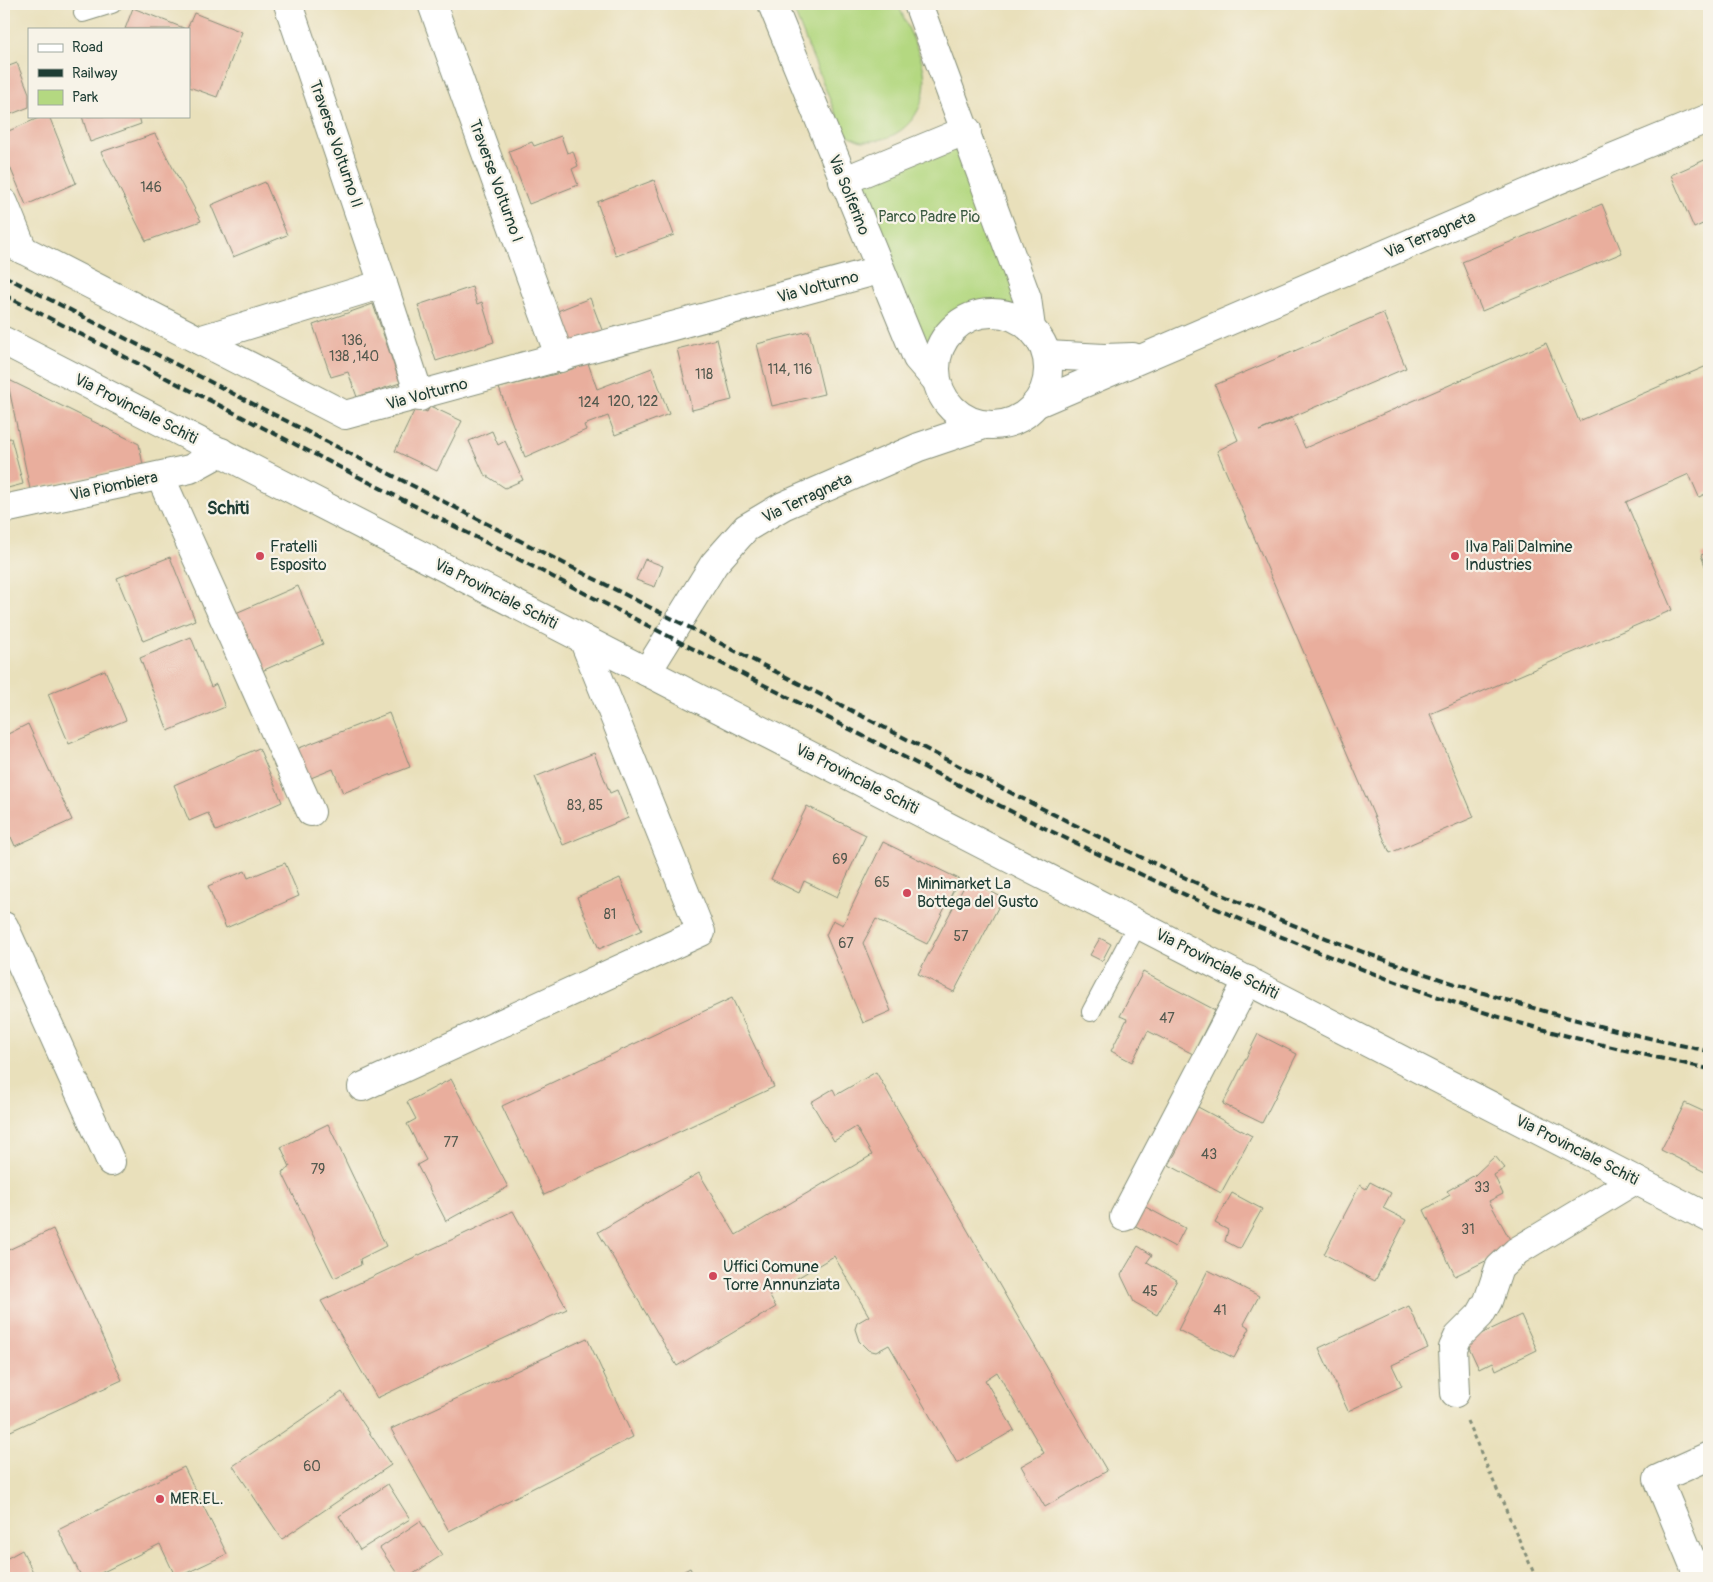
<svg xmlns="http://www.w3.org/2000/svg" width="1713" height="1582" font-family="Pangolin,sans-serif">
	<style>
		.green { fill: #b4d881; stroke: #6a8a5a }
		.building { fill: #e9ae9d }
		.lines { fill: none; stroke-linecap: round; stroke-linejoin: round }
		.lane-casing { stroke: #848e78; stroke-width: 20 }
		.street-casing { stroke: #848e78; stroke-width: 30 }
		.secondary-casing { stroke: #848e78; stroke-width: 30 }
		.path { stroke: #848e78; stroke-width: 3; stroke-dasharray: 4 4; stroke-linecap: butt }
		.lane { stroke: #fff; stroke-width: 18 }
		.street { stroke: #fff; stroke-width: 28 }
		.secondary { stroke: #fff; stroke-width: 28 }
		.rail { stroke: #1f3d34; stroke-width: 4; stroke-dasharray: 8 4; stroke-linecap: butt }
		.poi-dot { fill: #d1495b; stroke: #f7f3e8; stroke-width: 2 }
		.labels { text-anchor: middle; dominant-baseline: central; stroke-width: 4.5; stroke-linejoin: round; paint-order: stroke }
		.number-label { font-size: 14px; fill: #52594e }
		.street-label { font-size: 16px; fill: #1f3d34; stroke: #f7f3e8 }
		.park-label { font-size: 16px; fill: #3d5c43; stroke: #f7f3e8 }
		.poi-label { font-size: 16px; fill: #1f3d34; stroke: #f7f3e8; text-anchor: start }
		.neighbourhood-label { font-size: 18px; font-weight: bold; fill: #1f3d34; stroke: #f7f3e8 }
	</style>
	<rect width="100%" height="100%" fill="#f7f3e8"/>
	<filter id="ink" filterUnits="userSpaceOnUse"><feTurbulence type="fractalNoise" baseFrequency=".02" numOctaves="2"/><feDisplacementMap in="SourceGraphic" scale="10" xChannelSelector="R" yChannelSelector="G"/><feConvolveMatrix kernelMatrix="1 2 1 2 8 2 1 2 1" color-interpolation-filters="sRGB"/></filter>
	<filter id="wash" filterUnits="userSpaceOnUse"><feTurbulence type="fractalNoise" baseFrequency=".0096" numOctaves="4" result="noise"/><feDisplacementMap in="SourceGraphic" scale="20" xChannelSelector="R" yChannelSelector="G"/><feGaussianBlur stdDeviation="1.12" result="paint"/><feColorMatrix in="noise" values="0 0 0 0 0 0 0 0 0 0 0 0 0 0 0 0 0 1.4 0 .05"/><feComposite in="paint" operator="in"/></filter>
	<g filter="url(#wash)">
		<rect width="100%" height="100%" fill="#e9e0bb"/>
		<g class="green">
			<path d="M791,4H898C905,22 921,53 924,71C930,109 903,143 864,141C857,141 849,135 843,132Z"/>
			<path d="M967,130L1027,298L1016,318C989,310 953,314 941,345C937,355 937,369 936,380L843,181Z"/>
		</g>
		<g id="blocks">
			<g class="building">
				<polygon points="133,8 186,29 125,29"/>
				<polygon points="194,13 242,32 217,97 189,87 187,29"/>
				<polygon points="7,61 9,66 17,63 29,93 29,107 4,117 4,62"/>
				<polygon points="43,116 49,116 76,183 26,205 4,153 4,133"/>
				<polygon points="82,116 139,116 141,124 90,142"/>
				<polygon points="155,134 201,221 146,241 101,152"/>
				<polygon points="561,136 567,153 573,151 578,166 572,169 578,185 529,204 509,151 532,142 534,146"/>
				<polygon points="1709,158 1709,221 1694,228 1671,175"/>
				<polygon points="654,180 674,235 616,256 597,202"/>
				<polygon points="265,182 287,235 233,257 211,205"/>
				<polygon points="1602,204 1622,253 1482,311 1462,262"/>
				<polygon points="472,287 477,304 482,302 494,342 436,361 418,305"/>
				<polygon points="590,298 604,335 569,349 555,312"/>
				<polygon points="373,304 400,383 357,397 348,372 331,377 313,325"/>
				<polygon points="1383,313 1406,368 1259,431 1292,418 1305,448 1546,343 1579,421 1709,365 1709,492 1699,497 1689,474 1626,502 1672,610 1430,714 1474,817 1390,853 1217,451 1238,440 1215,385"/>
				<polygon points="809,331 824,394 772,406 757,344"/>
				<polygon points="717,339 732,400 692,410 677,349"/>
				<polygon points="588,363 597,389 652,368 669,414 615,435 608,416 584,425 586,430 525,457 499,388 564,372"/>
				<polygon points="7,379 139,444 143,465 30,489"/>
				<polygon points="430,406 462,421 437,471 395,451 416,407 427,412"/>
				<polygon points="492,431 498,445 505,441 523,480 505,488 484,474 469,441"/>
				<polygon points="11,438 23,484 4,489 4,439"/>
				<polygon points="1709,552 1709,576 1701,555"/>
				<polygon points="170,557 195,620 143,641 117,578"/>
				<polygon points="645,559 663,566 655,587 636,580"/>
				<polygon points="298,586 323,644 255,674 229,616"/>
				<polygon points="191,637 211,687 216,684 225,707 168,731 140,658"/>
				<polygon points="105,670 126,720 69,744 48,694"/>
				<polygon points="389,713 410,767 343,793 333,769 306,780 294,750"/>
				<polygon points="28,724 72,820 15,846 11,837 4,841 4,736"/>
				<polygon points="259,748 282,802 216,831 208,813 189,821 174,785"/>
				<polygon points="594,753 610,793 617,790 628,818 563,845 535,777"/>
				<polygon points="807,806 866,835 837,897 804,881 799,893 771,879"/>
				<polygon points="883,842 959,879 927,944 876,919 863,943 891,1011 863,1023 826,935 833,920 843,925"/>
				<polygon points="285,863 299,896 226,928 208,886 245,871 248,878"/>
				<polygon points="620,878 642,930 599,949 577,897"/>
				<polygon points="968,879 1003,898 954,992 918,974"/>
				<polygon points="1100,938 1111,944 1102,961 1090,955"/>
				<polygon points="1143,972 1215,1010 1193,1054 1148,1031 1132,1062 1111,1051 1127,1019 1120,1016"/>
				<polygon points="732,998 774,1087 544,1195 502,1106"/>
				<polygon points="1258,1034 1297,1054 1262,1123 1223,1104"/>
				<polygon points="876,1072 1107,1471 1045,1507 1021,1466 1044,1453 997,1372 985,1380 1014,1430 957,1463 889,1345 876,1352 868,1350 859,1341 855,1329 857,1323 869,1316 834,1256 769,1295 776,1307 677,1366 598,1232 699,1173 736,1235 872,1155 856,1127 834,1141 811,1102 833,1089 836,1095"/>
				<polygon points="451,1079 508,1187 446,1221 417,1165 426,1160 407,1124 416,1119 407,1102"/>
				<polygon points="1685,1103 1709,1114 1709,1174 1661,1150"/>
				<polygon points="1196,1106 1252,1136 1221,1193 1169,1165 1181,1143 1177,1140"/>
				<polygon points="328,1124 386,1246 360,1259 361,1265 334,1278 282,1172 290,1167 281,1147"/>
				<polygon points="1495,1156 1505,1168 1494,1175 1503,1194 1489,1201 1514,1247 1455,1276 1424,1210 1450,1195 1447,1191 1475,1175"/>
				<polygon points="1370,1182 1391,1193 1383,1208 1406,1220 1375,1281 1324,1254 1360,1185 1366,1189"/>
				<polygon points="1232,1193 1262,1209 1240,1249 1225,1241 1228,1230 1215,1223"/>
				<polygon points="1140,1204 1185,1228 1175,1247 1132,1224"/>
				<polygon points="513,1211 567,1309 377,1398 321,1301"/>
				<polygon points="53,1229 122,1380 4,1434 4,1252"/>
				<polygon points="1138,1246 1152,1255 1147,1262 1177,1280 1157,1315 1134,1302 1121,1275"/>
				<polygon points="1208,1270 1259,1296 1244,1324 1250,1328 1234,1358 1178,1330"/>
				<polygon points="1409,1306 1428,1348 1392,1365 1402,1386 1348,1411 1319,1348"/>
				<polygon points="1521,1315 1537,1350 1496,1370 1493,1362 1479,1369 1466,1341"/>
				<polygon points="587,1338 633,1437 449,1531 391,1429"/>
				<polygon points="342,1392 391,1465 282,1539 233,1466"/>
				<polygon points="184,1467 227,1554 176,1578 160,1544 91,1578 82,1578 58,1530"/>
				<polygon points="388,1484 410,1519 360,1550 339,1516"/>
				<polygon points="420,1521 442,1555 407,1578 400,1578 380,1548"/>
				<polygon points="22,1550 36,1578 4,1578 4,1560"/>
				<polygon points="690,1568 695,1578 671,1578"/>
			</g>
		</g>
	</g>
	<g filter="url(#ink)">
		<use href="#blocks" fill-opacity="0" stroke="#848e78" stroke-width="1"/>
		<g class="lines">
			<defs>
				<g id="lane">
					<polyline points="83,13 112,4"/>
					<polyline points="1091,1012 1138,923"/>
				</g>
				<g id="street">
					<polyline points="432,4 560,358"/>
					<polyline points="772,4 917,358 936,380"/>
					<polyline points="918,4 1027,298 1031,328"/>
					<polyline points="843,181 967,130"/>
					<polyline points="4,203 23,250"/>
					<polyline points="4,240 345,415 879,270"/>
					<polyline points="383,284 420,397"/>
					<polyline points="199,340 383,284 288,4"/>
					<polyline points="160,476 311,812"/>
					<polyline points="4,509 190,469 221,452"/>
					<polyline points="4,926 111,1162"/>
					<polyline points="362,1087 701,932 583,639"/>
					<polyline points="1124,1217 1248,980"/>
					<polyline points="1455,1393 1453,1348 1458,1337 1480,1315 1488,1301 1499,1268 1517,1251 1635,1180"/>
					<polyline points="1699,1578 1658,1479 1709,1456"/>
				</g>
				<g id="secondary">
					<circle cx="992" cy="369" r="56"/>
					<polyline points="4,341 1709,1218"/>
					<polyline points="1047,355 1104,358 1133,357"/>
					<polyline points="1038,403 1546,185 1709,118"/>
					<polyline points="647,672 714,564 746,528 783,506 919,447 984,425"/>
				</g>
			</defs>
			<use href="#lane" class="lane-casing"/>
			<use href="#street" class="street-casing"/>
			<use href="#secondary" class="secondary-casing"/>
			<polyline class="path" points="1467,1421 1536,1578"/>
			<use href="#lane" class="lane"/>
			<use href="#street" class="street"/>
			<use href="#secondary" class="secondary"/>
			<g class="rail">
				<path d="M4,276C267,411 530,546 794,681C961,766 1128,858 1303,929C1434,981 1570,1023 1709,1051"/>
				<path d="M4,295C259,425 513,557 768,687C992,802 1214,921 1453,1002C1537,1031 1623,1050 1709,1069"/>
			</g>
		</g>
	</g>
	<g class="poi-dot">
		<circle cx="260" cy="556" r="5"/>
		<circle cx="1455" cy="556" r="5"/>
		<circle cx="907" cy="893" r="5"/>
		<circle cx="713" cy="1276" r="5"/>
		<circle cx="160" cy="1499" r="5"/>
	</g>
	<g class="labels">
		<g class="number-label">
			<text x="151" y="187">146</text>
			<text x="354" y="340">136,<tspan x="354" dy="16">138 ,140</tspan></text>
			<text x="790" y="369">114, 116</text>
			<text x="704" y="374">118</text>
			<text x="633" y="401">120, 122</text>
			<text x="589" y="402">124</text>
			<text x="585" y="805">83, 85</text>
			<text x="840" y="859">69</text>
			<text x="882" y="882">65</text>
			<text x="610" y="914">81</text>
			<text x="961" y="936">57</text>
			<text x="846" y="943">67</text>
			<text x="1167" y="1018">47</text>
			<text x="451" y="1142">77</text>
			<text x="1209" y="1154">43</text>
			<text x="318" y="1169">79</text>
			<text x="1482" y="1187">33</text>
			<text x="1468" y="1229">31</text>
			<text x="1150" y="1291">45</text>
			<text x="1220" y="1310">41</text>
			<text x="312" y="1466">60</text>
		</g>
		<g class="street-label">
			<text transform="translate(336 144) rotate(71)">Traverse Volturno II</text>
			<text transform="translate(496 181) rotate(70)">Traverse Volturno I</text>
			<text transform="translate(849 195) rotate(68)">Via Solferino</text>
			<text transform="translate(1430 235) rotate(-23)">Via Terragneta</text>
			<text transform="translate(818 287) rotate(-15)">Via Volturno</text>
			<text transform="translate(427 394) rotate(-15)">Via Volturno</text>
			<text transform="translate(136 409) rotate(27)">Via Provinciale Schiti</text>
			<text transform="translate(114 486) rotate(-12)">Via Piombiera</text>
			<text transform="translate(807 498) rotate(-25)">Via Terragneta</text>
			<text transform="translate(496 594) rotate(27)">Via Provinciale Schiti</text>
			<text transform="translate(857 779) rotate(27)">Via Provinciale Schiti</text>
			<text transform="translate(1217 964) rotate(27)">Via Provinciale Schiti</text>
			<text transform="translate(1577 1150) rotate(27)">Via Provinciale Schiti</text>
		</g>
		<g class="park-label">
			<text x="929" y="217">Parco Padre Pio</text>
		</g>
		<g class="poi-label">
			<text x="270" y="547">Fratelli<tspan x="270" dy="18">Esposito</tspan></text>
			<text x="1465" y="547">Ilva Pali Dalmine<tspan x="1465" dy="18">Industries</tspan></text>
			<text x="917" y="884">Minimarket La<tspan x="917" dy="18">Bottega del Gusto</tspan></text>
			<text x="723" y="1267">Uffici Comune<tspan x="723" dy="18">Torre Annunziata</tspan></text>
			<text x="170" y="1499">MER.EL.</text>
		</g>
		<g class="neighbourhood-label">
			<text x="228" y="508">Schiti</text>
		</g>
	</g>
	<rect width="1713" height="1582" fill="none" stroke="#f7f3e8" stroke-width="20"/>
	<rect x="28" y="28" width="162" height="90" fill="#f7f3e8" stroke="#a1aaa0"/>
	<rect x="38" y="44" width="25" height="8" fill="#ffffff" stroke="#a1aaa0"/>
	<text x="72" y="52" font-size="15" fill="#1f3d34">Road</text>
	<rect x="38" y="69" width="25" height="8" fill="#1f3d34" stroke="#a1aaa0"/>
	<text x="72" y="78" font-size="15" fill="#1f3d34">Railway</text>
	<rect x="38" y="90" width="25" height="15" fill="#b4d881" stroke="#a1aaa0"/>
	<text x="72" y="102" font-size="15" fill="#1f3d34">Park</text>
</svg>
